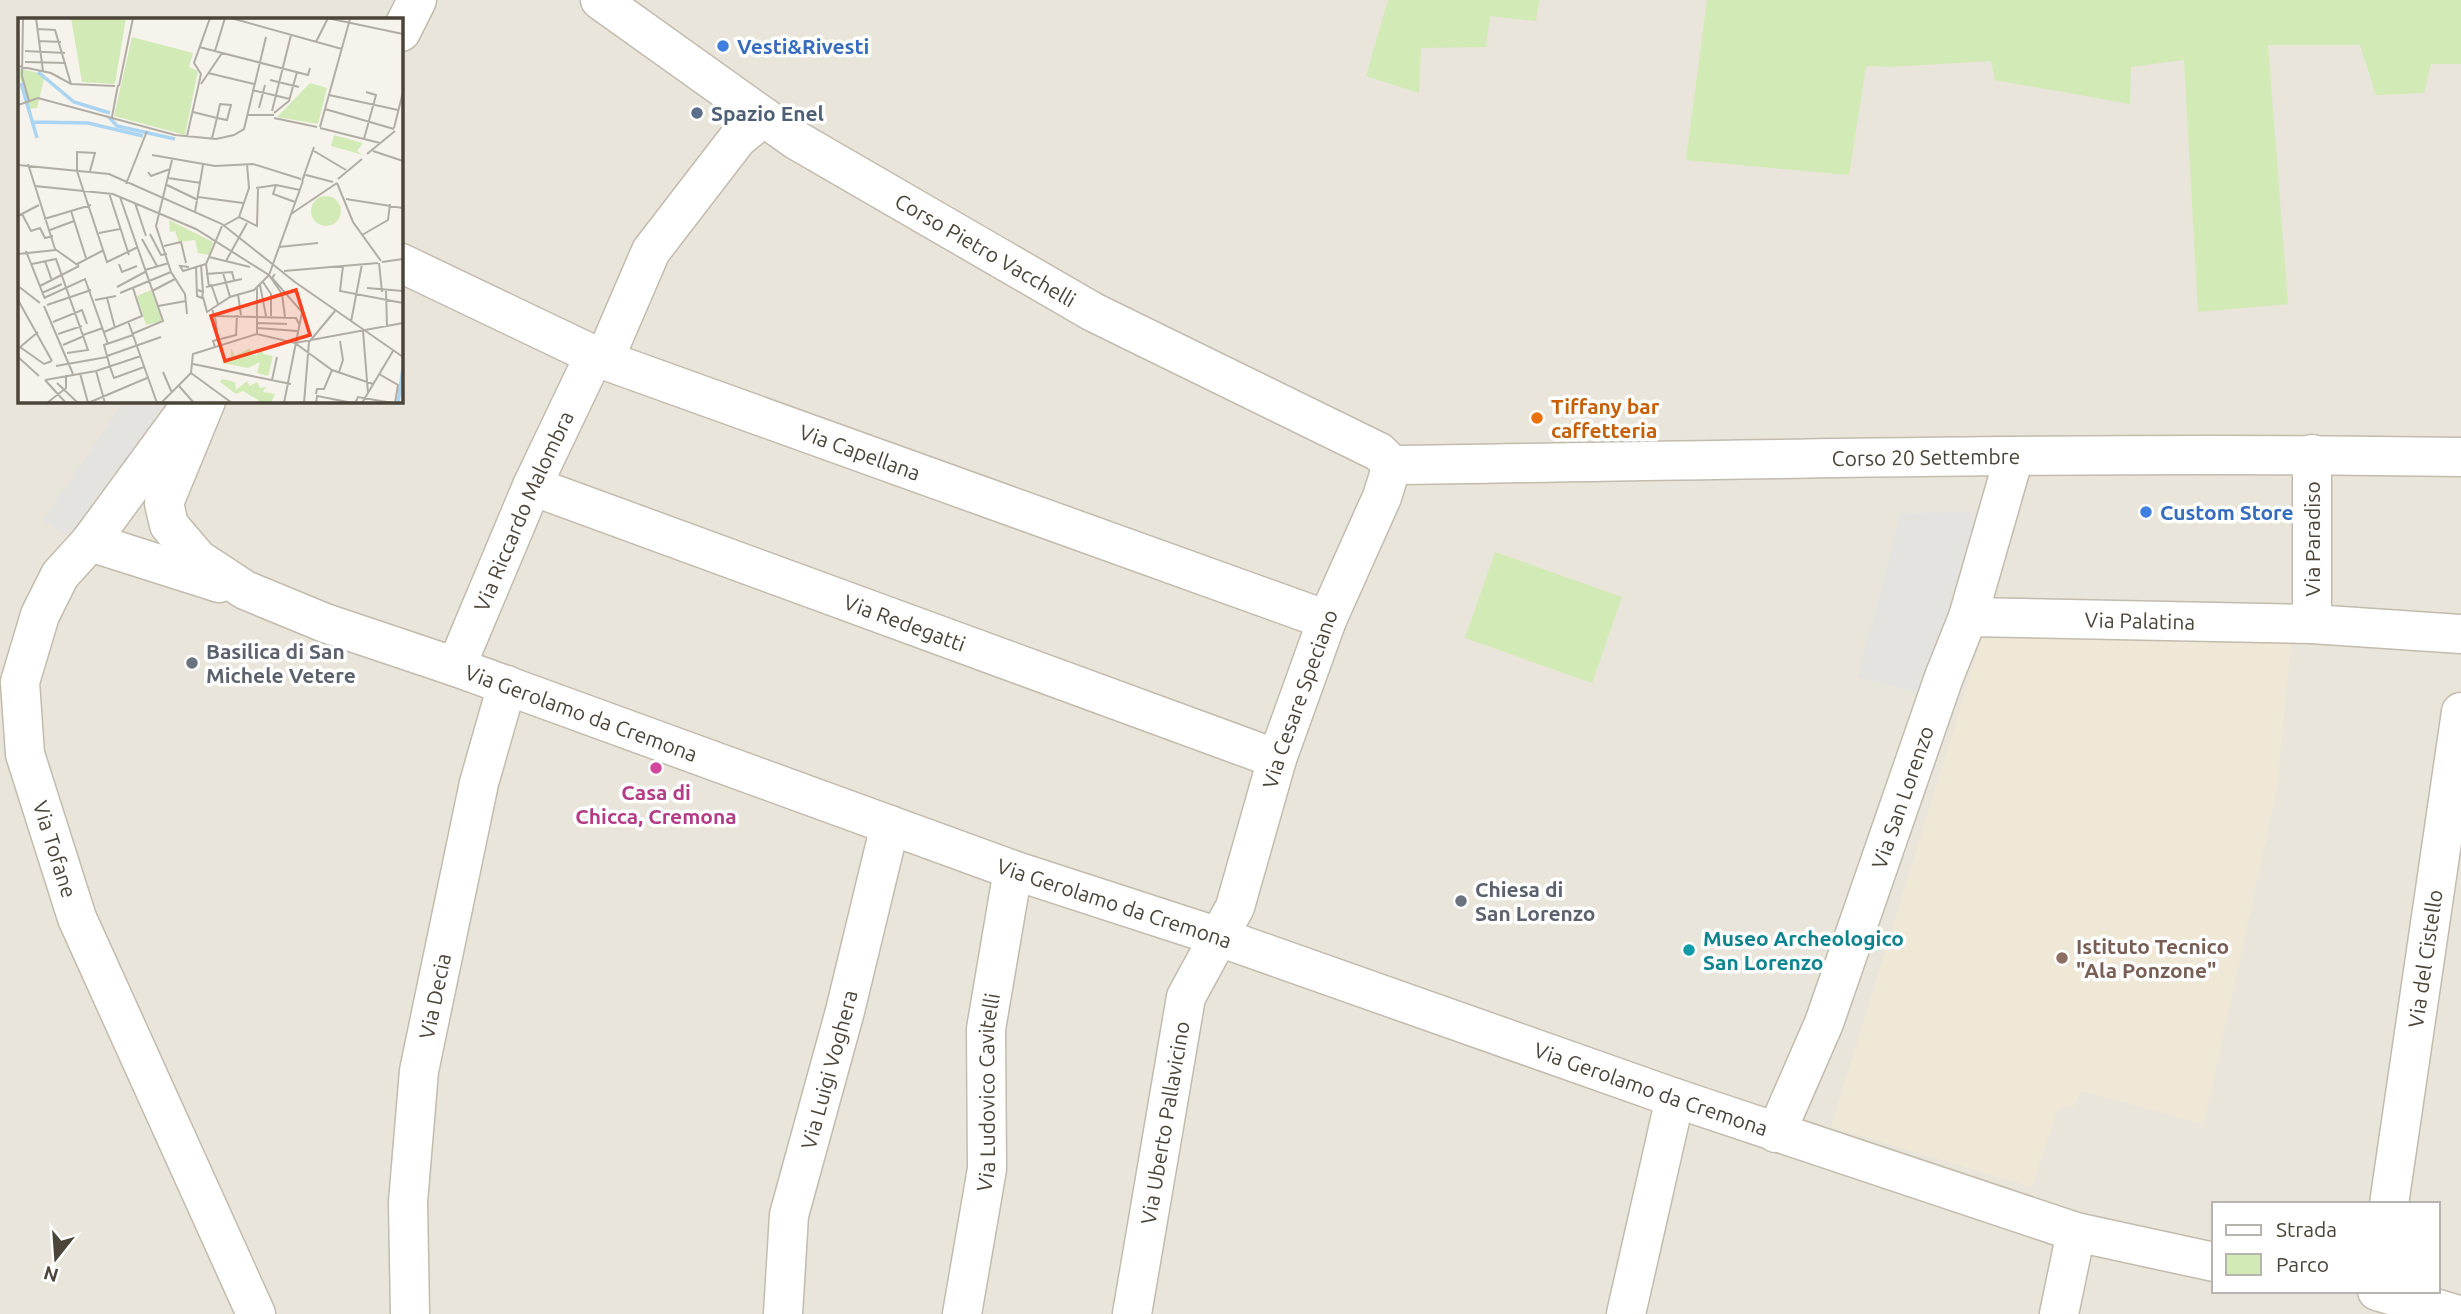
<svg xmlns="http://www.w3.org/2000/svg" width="2461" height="1314" font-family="Ubuntu,sans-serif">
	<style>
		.residential { fill: #eae5da; fill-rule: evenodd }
		.education { fill: #efe8d6 }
		.green { fill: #d2eab5 }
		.parking { fill: #e5e3e0 }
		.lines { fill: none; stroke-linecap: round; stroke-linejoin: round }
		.minor-casing { stroke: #c2bbae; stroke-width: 41 }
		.minor { stroke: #fff; stroke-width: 38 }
		.shop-dot { fill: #3f7fe0; stroke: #fff; stroke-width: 2.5 }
		.service-dot { fill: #5c6f8a; stroke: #fff; stroke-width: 2.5 }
		.food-dot { fill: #e8710a; stroke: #fff; stroke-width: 2.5 }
		.worship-dot { fill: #6b7280; stroke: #fff; stroke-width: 2.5 }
		.hotel-dot { fill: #d1479c; stroke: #fff; stroke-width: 2.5 }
		.culture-dot { fill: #0f9aa8; stroke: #fff; stroke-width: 2.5 }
		.education-dot { fill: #8d6e63; stroke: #fff; stroke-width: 2.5 }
		.labels { text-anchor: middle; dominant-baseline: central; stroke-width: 7; stroke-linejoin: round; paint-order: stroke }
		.shop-label { font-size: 21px; font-weight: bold; fill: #366cbe; stroke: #fff; text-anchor: start }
		.service-label { font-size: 21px; font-weight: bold; fill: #4e5e75; stroke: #fff; text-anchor: start }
		.street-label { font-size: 21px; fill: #4b4439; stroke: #fff }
		.food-label { font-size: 21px; font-weight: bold; fill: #c56008; stroke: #fff; text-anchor: start }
		.worship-label { font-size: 21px; font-weight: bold; fill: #5b616d; stroke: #fff; text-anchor: start }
		.hotel-label { font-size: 21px; font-weight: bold; fill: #b23c85; stroke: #fff }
		.culture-label { font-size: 21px; font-weight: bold; fill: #0d838f; stroke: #fff; text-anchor: start }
		.education-label { font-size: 21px; font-weight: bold; fill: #785e54; stroke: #fff; text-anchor: start }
		.inset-river { fill: none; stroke: #a9d4f2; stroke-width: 3.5 }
		.inset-road { fill: none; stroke: #b2ada4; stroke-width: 2 }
		.view { fill: #fc3f1d; fill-opacity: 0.15; stroke: #fc3f1d; stroke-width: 3.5 }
		.inset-edge { fill: none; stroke: #4b4439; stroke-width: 3.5 }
	</style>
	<rect width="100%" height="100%" fill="#f6f3ec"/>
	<path class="residential" d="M0,0H2461V1314H0ZM19,19H401V401H19ZM2214,1204H2438V1291H2214Z"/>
	<polygon class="education" points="1985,628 2292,632 2277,789 2204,1124 2081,1091 2074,1106 2058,1109 2032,1187 1831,1127"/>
	<g class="green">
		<polygon points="1388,0 1539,0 1536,21 1490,16 1486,47 1421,48 1419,93 1366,76"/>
		<polygon points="1707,0 2461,0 2461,64 2431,64 2424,93 2376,95 2360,45 2268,45 2288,304 2198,312 2184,60 2131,67 2130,104 1995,80 1991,61 1890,67 1866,66 1849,175 1686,160"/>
		<polygon points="1495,552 1622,597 1592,683 1465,638"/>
	</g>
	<g class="parking">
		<polygon points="124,401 182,401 83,548 43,520"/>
		<polygon points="1978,512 1922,694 1858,677 1901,513"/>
	</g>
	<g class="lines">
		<defs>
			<g id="minor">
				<path id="s1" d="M600,0L796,140L1093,312L1379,452L1392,465"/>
				<polyline points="401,32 417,0"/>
				<path id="s2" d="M401,263L604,360L1327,620"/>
				<polyline points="604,360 651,251 738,138 764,117"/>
				<path id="s3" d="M206,401L164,503L169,525L198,559L245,590L325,623L456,667L1013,870L1219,937L1675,1098L2076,1232L2214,1262"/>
				<path id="s4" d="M184,414L90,542L60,575L40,615L20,682L25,754L77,918L256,1314"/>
				<path id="s5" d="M1392,465C1748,460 2105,451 2461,457"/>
				<path id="s6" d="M532,486L1277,759"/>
				<polyline points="90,542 219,583"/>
				<path id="s7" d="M1968,617L2312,624L2461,634"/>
				<polyline points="2312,624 2312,454"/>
				<path id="s8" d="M456,667L532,486L594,356"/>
				<path id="s9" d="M1776,1133L1824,1023L1944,677L1968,617L2014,457"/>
				<path id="s10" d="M2389,1204L2461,712"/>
				<polyline points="2377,1291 2455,1314"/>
				<path id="s11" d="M410,1314L408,1202L419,1071L479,783L507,685"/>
				<path id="s12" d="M783,1314L789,1215L845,1011L890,825"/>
				<path id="s13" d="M962,1314L987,1169L986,1029L1013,870"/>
				<path id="s14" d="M1132,1314L1186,997L1235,907L1277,759L1327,620L1382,497L1392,465"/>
				<polyline points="1626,1314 1675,1098"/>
				<polyline points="2059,1314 2076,1232"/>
			</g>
		</defs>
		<use href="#minor" class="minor-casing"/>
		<use href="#minor" class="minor"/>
	</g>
	<g class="shop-dot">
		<circle cx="723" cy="46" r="7"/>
		<circle cx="2146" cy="512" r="7"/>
	</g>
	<circle class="service-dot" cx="697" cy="113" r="7"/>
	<circle class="food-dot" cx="1537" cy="418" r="7"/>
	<g class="worship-dot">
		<circle cx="192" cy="663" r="7"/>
		<circle cx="1461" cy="901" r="7"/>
	</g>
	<circle class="hotel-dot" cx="656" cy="768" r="7"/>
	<circle class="culture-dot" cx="1689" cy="950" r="7"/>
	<circle class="education-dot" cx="2062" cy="958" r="7"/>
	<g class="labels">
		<g class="shop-label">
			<text x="737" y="46">Vesti&amp;Rivesti</text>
			<text x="2160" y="512">Custom Store</text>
		</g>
		<g class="service-label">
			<text x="711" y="113">Spazio Enel</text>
		</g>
		<g class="street-label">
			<text stroke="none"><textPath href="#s1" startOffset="460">Corso Pietro Vacchelli</textPath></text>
			<text stroke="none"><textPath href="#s2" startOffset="497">Via Capellana</textPath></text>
			<text stroke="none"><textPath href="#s5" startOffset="534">Corso 20 Settembre</textPath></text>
			<text stroke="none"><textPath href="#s8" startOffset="170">Via Riccardo Malombra</textPath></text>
			<text transform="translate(2312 539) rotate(-90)">Via Paradiso</text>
			<text stroke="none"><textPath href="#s7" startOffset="172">Via Palatina</textPath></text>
			<text stroke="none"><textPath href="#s6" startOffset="397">Via Redegatti</textPath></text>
			<text stroke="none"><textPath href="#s14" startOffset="642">Via Cesare Speciano</textPath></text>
			<text stroke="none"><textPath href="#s3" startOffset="592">Via Gerolamo da Cremona</textPath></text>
			<text stroke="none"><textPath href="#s9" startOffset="359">Via San Lorenzo</textPath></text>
			<text stroke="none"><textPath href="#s4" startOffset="490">Via Tofane</textPath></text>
			<text stroke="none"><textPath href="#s3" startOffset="1158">Via Gerolamo da Cremona</textPath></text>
			<text stroke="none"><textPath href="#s10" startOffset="248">Via del Cistello</textPath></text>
			<text stroke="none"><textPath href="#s11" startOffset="320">Via Decia</textPath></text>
			<text stroke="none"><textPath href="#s12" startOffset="250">Via Luigi Voghera</textPath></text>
			<text stroke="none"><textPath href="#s3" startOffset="1726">Via Gerolamo da Cremona</textPath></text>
			<text stroke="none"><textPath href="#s13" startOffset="224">Via Ludovico Cavitelli</textPath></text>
			<text stroke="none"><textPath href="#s14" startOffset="194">Via Uberto Pallavicino</textPath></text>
		</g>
		<g class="food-label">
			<text x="1551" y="406">Tiffany bar<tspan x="1551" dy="24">caffetteria</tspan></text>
		</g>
		<g class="worship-label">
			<text x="206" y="651">Basilica di San<tspan x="206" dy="24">Michele Vetere</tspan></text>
			<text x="1475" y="889">Chiesa di<tspan x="1475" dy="24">San Lorenzo</tspan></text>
		</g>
		<g class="hotel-label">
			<text x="656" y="792">Casa di<tspan x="656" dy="24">Chicca, Cremona</tspan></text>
		</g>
		<g class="culture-label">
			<text x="1703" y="938">Museo Archeologico<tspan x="1703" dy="24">San Lorenzo</tspan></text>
		</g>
		<g class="education-label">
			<text x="2076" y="946">Istituto Tecnico<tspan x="2076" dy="24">"Ala Ponzone"</tspan></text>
		</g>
	</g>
	<g transform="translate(18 18)">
		<rect width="385" height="385" fill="#f6f3ec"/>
		<path d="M53,0H108L97,66L64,64ZM114,19L175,35L171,49L180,53L167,117L96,98ZM0,50L27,57L19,90L9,91ZM292,65L309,70L300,106L259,99ZM316,117L345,125L339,133L345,137L313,128ZM293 193a15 15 0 1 1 30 0a15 15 0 1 1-30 0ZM151,202L195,224L191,237L180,235L177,222L161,224L157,213L152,214ZM133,272L144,303L128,307L119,278ZM244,329L245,336L255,338L250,358L239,355L242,344L230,350L204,345L213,340V330L217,338L232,330L234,337H239ZM204,361L217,364L218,372L229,363L232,368L239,364L242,370L248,369L245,374L257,376L253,385H245L225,373L218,376L202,364Z" fill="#d2eab5"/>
		<path class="inset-river" d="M20,54L56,84L92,95M3,65L19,120M91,99L99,108L157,121M15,104L70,105L125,118M380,385L385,350"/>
		<path class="inset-road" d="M5,0L4,58L11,83M18,0L25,53M213,0L324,31M309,0L385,16M20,11L37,12L53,66M21,23L43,24M298,24L310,0M181,29L290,57L292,50M7,33L47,35M197,33L207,0M7,44L48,45M0,48L33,55L53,66L97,68M190,55L236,66M252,62L281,69M183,66L204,35M101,68L115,0M234,72L272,81M311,77L380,92M0,87L20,80L157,117L198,121L216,117L226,111L248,19M241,90L247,67M307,91L376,111M254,93L273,17M175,94L199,100L209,102L213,87L202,86L199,100L194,120M256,95L271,83L279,54M229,97H256M94,99L100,67M256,100L299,109M302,109L332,1M302,110L362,125M376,110L385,74M169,118L183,56L176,45L192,0M346,121L358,77L348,74M296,133L328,152M355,133L385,143M349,136L377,113M134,137L197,148L235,146L283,161M154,142L138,208L153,254L167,276L169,296M10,146L17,168L95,176L178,211L251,257M0,147L91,156L204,206L277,264M72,153L77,135L59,134V153L89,244L120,229M130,154L133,158L152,151M287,156L284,163L296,129M288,157L315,164M150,160L183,165M320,161L344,141M319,165L335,204L363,243M108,166L129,113M149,167L180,182M258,167L255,176L277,184M17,168L37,231L61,248M238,170L258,167L282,172M91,175L111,237M102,179L145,303L114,316M180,179L225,185M328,181L385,190M117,185L128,218M53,193L68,240M177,194L185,147M4,196L13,213L22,210L27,220L35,218M273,196L319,165M0,198L21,187M221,199L239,208L240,171M26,201L73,187M205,208L221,199L231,170L229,146M32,212L56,203M81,215L102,211M132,216L143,237L149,236M344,217L370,202L372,186M124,221L139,248M146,228L163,224L168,245M261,229L300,225M8,233L27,281M0,236L38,232M191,239L232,249M27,243L34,263M208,243L229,205M364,244L385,241M361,245L364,274M14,246L38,241L70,332L49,335M59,246L86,232M101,246L104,254L119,248M183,247L185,274M178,248L179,278L184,280L185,274L180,272M325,248L322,273L385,285M171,249L162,248L165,253L188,246M127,252L151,245M266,253L360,245M205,255L212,279M188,256L214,254L216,262M257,256L254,260L284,294L266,385M251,257L285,163M274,262L385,339M245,264L253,276V298M193,266L200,286M242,267L248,298M0,268L22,285M22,268L61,248M99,269L127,254M188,269L224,261M191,269L188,246L204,208M239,270V316M349,270L385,273M368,272L369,308M134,273L157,261M24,275L44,266M102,275L153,254M220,276L223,297M185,279L189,294L212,279L236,272L251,257L264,276L267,299M26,280L67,261L90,326M89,280L97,310M0,282L34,343M77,282L98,278M29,287L73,272M26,288L55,356M140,288L168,283M194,290L196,298L278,300L281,306M197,298L200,322M110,303L139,385M35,304L64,292L69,306M333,304L344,246M240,305L269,306M240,310L279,313M345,313L350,375M86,314L124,298L115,270M40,316L64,308M65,317L85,310M115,317L86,327L92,349L96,360L126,349M218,318L219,297M277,325L314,352L355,366M45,327L66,318M2,329L26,346L34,343M197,329L195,323L218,317M1,330L20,314M175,336L239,316L277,325L385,305M89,338L143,319M0,339L21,358M175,346L273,366M38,348L89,339M78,353L87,385M145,354L154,375M321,354L325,342L322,323M62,355L70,385M173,355L214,385M361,356L380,367L377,385M27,362L78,353L123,338M27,362L48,385M254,362L259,339M39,365L60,385M161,368L176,385M298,376L299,371H306L314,352M29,385L48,370V357M70,385L129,360M143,385L173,355L175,335M286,385L291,324L317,293M298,385L299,378L335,385M337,385L340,379L375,385M344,385L375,333"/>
		<path class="view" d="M278,272L292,317L207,343L193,298Z"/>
		<rect width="385" height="385" class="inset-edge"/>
	</g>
	<rect x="2212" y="1202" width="228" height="91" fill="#ffffff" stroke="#b7b4b0" stroke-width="2"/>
	<rect x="2226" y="1225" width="35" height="10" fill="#ffffff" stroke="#b7b4b0" stroke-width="2"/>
	<text x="2276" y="1237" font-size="21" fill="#4b4439">Strada</text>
	<rect x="2226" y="1254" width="35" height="21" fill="#d2eab5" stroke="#b7b4b0" stroke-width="2"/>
	<text x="2276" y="1272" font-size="21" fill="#4b4439">Parco</text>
	<g transform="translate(56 1258) rotate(197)" stroke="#ffffff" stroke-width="5" paint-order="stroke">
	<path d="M0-5L12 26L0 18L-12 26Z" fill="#4b4439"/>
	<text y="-10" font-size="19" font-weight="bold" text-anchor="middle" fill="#4b4439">N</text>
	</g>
</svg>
